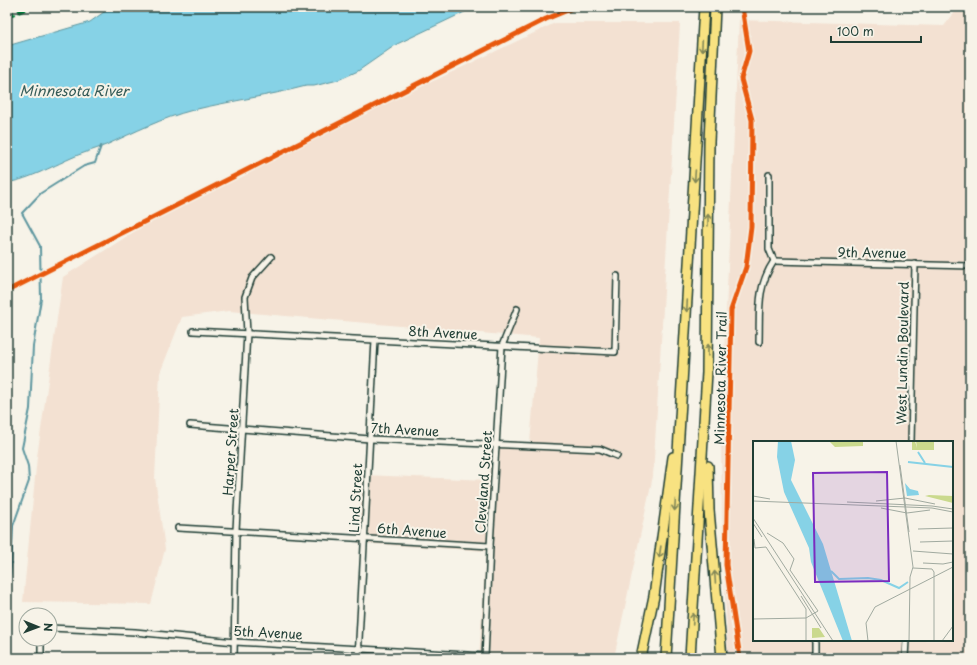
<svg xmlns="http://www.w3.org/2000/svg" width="977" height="665" font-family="'Playpen Sans',sans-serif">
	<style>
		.built { fill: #f3e1d2; fill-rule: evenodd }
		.water { fill: #86d2e6; stroke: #5d969f }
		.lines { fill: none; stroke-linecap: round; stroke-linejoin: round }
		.stream { stroke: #5d969f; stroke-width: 2 }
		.minor-casing { stroke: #1f3d34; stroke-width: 8 }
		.motorway-casing { stroke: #1f3d34; stroke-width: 12 }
		.minor { stroke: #f7f3e8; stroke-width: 5 }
		.motorway { stroke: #f8e281; stroke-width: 9 }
		.quiet { stroke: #00873e; stroke-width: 4; stroke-dasharray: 8 4; stroke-linecap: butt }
		.cycleway-casing { stroke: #f7f3e8; stroke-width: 8 }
		.cycleway { stroke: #e8590c; stroke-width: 5 }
		.oneway { stroke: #818757 }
		.labels { text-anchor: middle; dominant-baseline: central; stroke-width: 4; stroke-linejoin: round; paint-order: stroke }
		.street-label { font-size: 13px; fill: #1f3d34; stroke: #f7f3e8 }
		.water-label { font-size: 14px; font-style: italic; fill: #345b58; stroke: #f7f3e8 }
		.inset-river { fill: none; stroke: #86d2e6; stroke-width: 2 }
		.inset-road { fill: none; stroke: #a1aaa0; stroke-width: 1 }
		.view { fill: #7b2cbf; fill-opacity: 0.15; stroke: #7b2cbf; stroke-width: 2 }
		.inset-edge { fill: none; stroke: #1f3d34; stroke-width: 2 }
	</style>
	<rect width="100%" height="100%" fill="#f7f3e8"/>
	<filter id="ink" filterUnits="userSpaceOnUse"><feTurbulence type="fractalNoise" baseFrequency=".025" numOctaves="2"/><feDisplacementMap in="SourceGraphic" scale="8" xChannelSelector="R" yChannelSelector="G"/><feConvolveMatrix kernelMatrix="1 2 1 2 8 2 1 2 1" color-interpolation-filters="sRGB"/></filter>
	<g filter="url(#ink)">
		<g class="built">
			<path d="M959,7H970V658H728L722,528L721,424L739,20L944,26ZM754,442H952V640H754Z"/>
			<polygon points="555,23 680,23 653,476 614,658 479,658 486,551 358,543 363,475 489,480 492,440 530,443 539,338 229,311 182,317 160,373 155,478 165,549 151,604 23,602 37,457 63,277 151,221 381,106"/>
		</g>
		<path class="water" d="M111,7H475L397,44L358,71L338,80L314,86H306C268,96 230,101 193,110C162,118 135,132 106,145C94,150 81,153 69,159C56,165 20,183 7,182V46L90,22Z"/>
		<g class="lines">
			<polyline class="stream" points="7,603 11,567 13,526 29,481 28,466 22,448 30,409 33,346 41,299 40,246 22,213 41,193 84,166 95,163 101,146"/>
			<defs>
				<g id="minor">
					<polyline points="769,175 769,249 774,261"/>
					<polyline points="774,261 970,266"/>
					<polyline points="193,331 615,352 617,276"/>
					<path d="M759,342C760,311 756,288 774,261"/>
					<polyline points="190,425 370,439 600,449 617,456"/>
					<polyline points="911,442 915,264"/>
					<polyline points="178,528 490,546"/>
					<polyline points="50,628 135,632 235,642 485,656"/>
					<polyline points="41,639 41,658"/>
					<polyline points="234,658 236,530 247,333 245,297 252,278 271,257"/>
					<polyline points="358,658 375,340"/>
					<polyline points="485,658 490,546 502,346 517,309"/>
					<polyline points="815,658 815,640"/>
					<polyline points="905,658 906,640"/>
				</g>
				<g id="motorway">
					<polyline points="708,466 709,510 722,658"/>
					<polyline points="641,658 654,596 673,457"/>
					<polyline points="666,658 704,7"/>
					<polyline points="690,658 707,372 709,142 715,7"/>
				</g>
			</defs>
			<use href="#minor" class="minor-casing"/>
			<use href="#motorway" class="motorway-casing"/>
			<use href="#minor" class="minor"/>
			<use href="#motorway" class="motorway"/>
			<polyline class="quiet" points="7,16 31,7"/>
			<defs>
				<g id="cycleway">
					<polyline points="7,291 546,19 575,7"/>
					<polyline points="740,658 726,565 731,310 746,267 751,227 752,120 741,79 749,51 742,7"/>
				</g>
			</defs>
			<use href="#cycleway" class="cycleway-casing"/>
			<use href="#cycleway" class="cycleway"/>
		</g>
		<defs><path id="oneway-shaft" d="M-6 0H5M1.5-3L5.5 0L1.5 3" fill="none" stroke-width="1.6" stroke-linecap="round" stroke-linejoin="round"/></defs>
		<g class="oneway">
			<use href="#oneway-shaft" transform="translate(702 46) rotate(93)"/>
			<use href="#oneway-shaft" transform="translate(695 176) rotate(94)"/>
			<use href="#oneway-shaft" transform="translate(708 220) rotate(-90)"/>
			<use href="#oneway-shaft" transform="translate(687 306) rotate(93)"/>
			<use href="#oneway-shaft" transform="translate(708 350) rotate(-89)"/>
			<use href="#oneway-shaft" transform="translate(675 505) rotate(94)"/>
			<use href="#oneway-shaft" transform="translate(660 552) rotate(98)"/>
			<use href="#oneway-shaft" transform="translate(715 577) rotate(-94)"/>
			<use href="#oneway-shaft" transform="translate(693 619) rotate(-87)"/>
		</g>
	</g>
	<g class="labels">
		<g class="street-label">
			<text transform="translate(872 252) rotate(1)">9th Avenue</text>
			<text transform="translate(443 332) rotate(3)">8th Avenue</text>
			<text transform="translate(902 353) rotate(-89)">West Lundin Boulevard</text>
			<text transform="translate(720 378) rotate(-89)">Minnesota River Trail</text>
			<text transform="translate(405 429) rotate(3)">7th Avenue</text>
			<text transform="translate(230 452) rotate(-86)">Harper Street</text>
			<text transform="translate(483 482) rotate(-86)">Cleveland Street</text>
			<text transform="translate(355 498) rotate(-87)">Lind Street</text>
			<text transform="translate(412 530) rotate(4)">6th Avenue</text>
			<text transform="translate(268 632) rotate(3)">5th Avenue</text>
		</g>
		<g class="water-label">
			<text x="74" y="90">Minnesota River</text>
		</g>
	</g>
	<g transform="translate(753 441)">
		<rect width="200" height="200" fill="#f7f3e8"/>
		<path d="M76,0H110V5L82,6ZM159,0H162L164,7L163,0H181V9H159ZM176,54L200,55V62L172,55ZM59,187H66L72,196L59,197Z" fill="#cad98d"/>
		<path d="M25,0H38L42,19L38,39L70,103L99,200H90L58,121L56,107L31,51L24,16ZM152,42L157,48L165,50L166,54L154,55Z" fill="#86d2e6"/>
		<path class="inset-river" d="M165,11L172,22M155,21L200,26M78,130L86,138L115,137L128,139L146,147L155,141"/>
		<path class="inset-road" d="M143,0L160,126L157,136L156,200M147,24L156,91M0,55L17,58M0,60L179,67L200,71M123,60L152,57L182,63M94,61L179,65L200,68M128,67L154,72L177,69M0,77L80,200M0,82L9,96M165,88L200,87M1,98L2,107L13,106L53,168V200M167,101L200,100M160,110L200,113M170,122L190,123L200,121M160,127L179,128L181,131V200M48,155L68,187M0,178L53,177L65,170L37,129L41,118L30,102L14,92M115,200L113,182L122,166L200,126M189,200L200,185"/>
		<path class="view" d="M134,31L136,140L62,141L60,32Z"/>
		<rect width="200" height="200" class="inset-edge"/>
	</g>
	<rect width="977" height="665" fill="none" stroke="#f7f3e8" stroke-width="24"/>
	<rect x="12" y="12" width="953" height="641" fill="none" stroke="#1f3d34" stroke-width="1.5" filter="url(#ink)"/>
	<g transform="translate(38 627) rotate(91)"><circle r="19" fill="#f7f3e8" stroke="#a1aaa0"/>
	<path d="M0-3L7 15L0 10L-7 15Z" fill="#1f3d34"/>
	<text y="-6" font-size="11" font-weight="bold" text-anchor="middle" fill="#1f3d34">N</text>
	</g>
	<path d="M831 36v6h90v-6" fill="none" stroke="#1f3d34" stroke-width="2"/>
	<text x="837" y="36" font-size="12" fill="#1f3d34" stroke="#f7f3e8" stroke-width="3" paint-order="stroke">100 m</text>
</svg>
